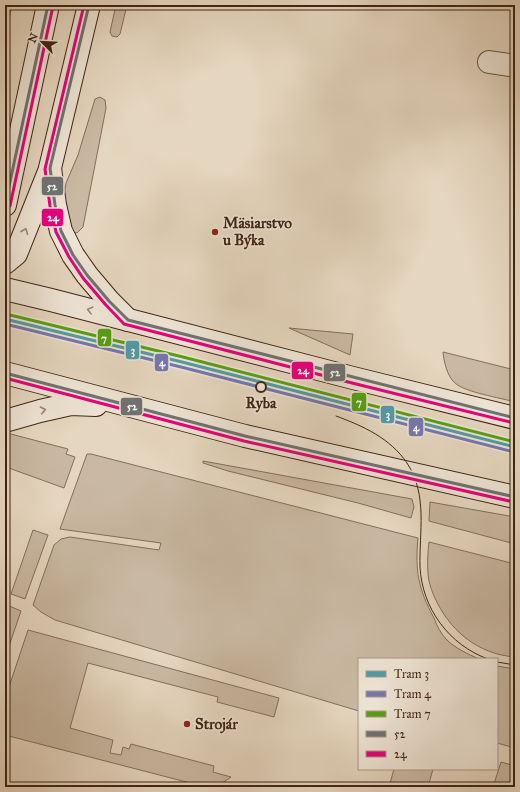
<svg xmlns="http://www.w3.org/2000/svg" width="520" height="792" font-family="'IM FELL Great Primer',serif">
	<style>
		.green { fill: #c9b8a2; stroke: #846e5a }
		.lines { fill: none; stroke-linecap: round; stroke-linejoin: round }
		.street-casing { stroke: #68503e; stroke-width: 24 }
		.secondary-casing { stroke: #3f2413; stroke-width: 24 }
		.street { stroke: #eee4d5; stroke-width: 22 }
		.secondary { stroke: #eee4d5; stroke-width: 22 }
		.tram { stroke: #3f2413; stroke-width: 1 }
		.bus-1-casing { stroke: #eee4d5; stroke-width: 6 }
		.bus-2-casing { stroke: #eee4d5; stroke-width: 6 }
		.bus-1 { stroke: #6f7273; stroke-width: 3 }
		.bus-2 { stroke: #e5007d; stroke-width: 3 }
		.tram-1-casing { stroke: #eee4d5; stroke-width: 6 }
		.tram-2-casing { stroke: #eee4d5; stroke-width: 6 }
		.tram-3-casing { stroke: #eee4d5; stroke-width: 6 }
		.tram-1 { stroke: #519ca9; stroke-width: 3 }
		.tram-2 { stroke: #7477b0; stroke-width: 3 }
		.tram-3 { stroke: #56a014; stroke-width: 3 }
		.oneway { stroke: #968474 }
		.poi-dot { fill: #8f2418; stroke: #eee4d5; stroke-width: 1.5 }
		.stop-dot { fill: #eee4d5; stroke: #3f2413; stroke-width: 2 }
		.labels { text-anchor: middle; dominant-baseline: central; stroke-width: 3; stroke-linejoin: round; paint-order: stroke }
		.poi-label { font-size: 15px; font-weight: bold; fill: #3f2413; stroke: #eee4d5; text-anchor: start }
		.stop-label { font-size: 15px; font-weight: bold; fill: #3f2413; stroke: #eee4d5 }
		.line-badge { stroke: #eee4d5; stroke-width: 1.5 }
		.badge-label { font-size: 11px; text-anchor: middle; font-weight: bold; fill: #fff }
	</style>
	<rect width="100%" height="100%" fill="#e5d6bf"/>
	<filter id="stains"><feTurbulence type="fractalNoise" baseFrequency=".005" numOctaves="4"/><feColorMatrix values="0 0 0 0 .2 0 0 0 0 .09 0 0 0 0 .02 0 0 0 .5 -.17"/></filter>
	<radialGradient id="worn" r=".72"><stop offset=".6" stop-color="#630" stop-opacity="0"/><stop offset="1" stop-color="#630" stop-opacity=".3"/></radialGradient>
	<g class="green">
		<polygon points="9,5 12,5 5,38 5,22"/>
		<polygon points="116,5 127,5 120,34 117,37 112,36 110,32"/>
		<polygon points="100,97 105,100 106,108 83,227 77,233 72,232 63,203 66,183 78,155 95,99"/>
		<polygon points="289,328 353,334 350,355"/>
		<path d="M443,352L515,370V402C501,398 464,392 455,383C447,376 444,362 443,352Z"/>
		<polygon points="7,433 68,449 66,454 75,457 64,488 6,467 5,471 5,434"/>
		<path d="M87,454H91L418,538C415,571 418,588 434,618C437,626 441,634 447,640C455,648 468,654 479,659H359V711L55,620L41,612L33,605L54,545L61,539L70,537L159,550L161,543L60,529Z"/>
		<polygon points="203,461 412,499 414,507 411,518 358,503 228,471 203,463"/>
		<polygon points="430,502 515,517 515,544 429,521"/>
		<polygon points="33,530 48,535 25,599 11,594"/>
		<path d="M429,542L515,564V657C477,654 449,630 434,596C431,589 428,580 428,572C427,562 428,552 429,542Z"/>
		<polygon points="7,605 21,611 5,658 5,611"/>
		<path d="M28,630L279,698L274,717L217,702L218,697L88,663L70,728L113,740L110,753L121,755L123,747L129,749L131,744L214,766L213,772L231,777C221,785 211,787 198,785L5,735V699Z"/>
		<polygon points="497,666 515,669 515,748 497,743"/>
		<polygon points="501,762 515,766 515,787 493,787"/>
		<polygon points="394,769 433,769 428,787 389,787"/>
	</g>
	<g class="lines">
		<defs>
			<polyline id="street" points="489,62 515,66"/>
			<g id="secondary">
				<polyline points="89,5 50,168 55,205 61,231 73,255 87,275 109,301 128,320"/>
				<polyline points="5,205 48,5"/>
				<polyline points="5,263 16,254 50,169"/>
				<polyline points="5,289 51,300 353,378 515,418"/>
				<polyline points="5,373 245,436 515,497"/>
				<polyline points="5,421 40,411 71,404 96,405"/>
			</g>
		</defs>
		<use href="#street" class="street-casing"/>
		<use href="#secondary" class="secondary-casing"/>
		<use href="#street" class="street"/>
		<use href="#secondary" class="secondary"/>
		<g class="tram">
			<path d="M336,416C363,426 390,438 407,463C428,495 419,532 420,567C422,608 449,645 488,659"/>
			<polyline points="497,662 515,665"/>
		</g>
		<defs>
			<g id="bus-1">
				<polyline points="89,5 50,168 55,205 61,231 73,255 87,275 109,301 128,320 515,418"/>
				<polyline points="5,205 48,5"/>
				<polyline points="5,373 245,436 515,497"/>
			</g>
			<g id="bus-2">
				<polyline points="84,5 45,169 50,206 56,232 69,257 83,278 105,304 124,324 352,383 514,423"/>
				<polyline points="10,206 53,6"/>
				<polyline points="5,378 244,441 514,502"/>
			</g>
		</defs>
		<use href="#bus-1" class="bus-1-casing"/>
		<use href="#bus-2" class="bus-2-casing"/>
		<use href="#bus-1" class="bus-1"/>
		<use href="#bus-2" class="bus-2"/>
		<defs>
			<polyline id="tram-1" points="5,319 182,362 515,447"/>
			<polyline id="tram-2" points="5,324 181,367 514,452"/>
			<polyline id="tram-3" points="6,314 183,357 515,442"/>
		</defs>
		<use href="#tram-1" class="tram-1-casing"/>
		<use href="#tram-2" class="tram-2-casing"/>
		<use href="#tram-3" class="tram-3-casing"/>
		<use href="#tram-1" class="tram-1"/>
		<use href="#tram-2" class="tram-2"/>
		<use href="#tram-3" class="tram-3"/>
	</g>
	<defs><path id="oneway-chevron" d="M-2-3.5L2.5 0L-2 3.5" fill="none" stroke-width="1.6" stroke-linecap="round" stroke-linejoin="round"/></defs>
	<g class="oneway">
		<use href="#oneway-chevron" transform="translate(25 231) rotate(-68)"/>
		<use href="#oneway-chevron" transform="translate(90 310) rotate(-166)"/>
		<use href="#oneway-chevron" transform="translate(43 410) rotate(-13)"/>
	</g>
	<g class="poi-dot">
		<circle cx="215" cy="232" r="4"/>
		<circle cx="187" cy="724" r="4"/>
	</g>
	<circle class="stop-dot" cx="261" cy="387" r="5"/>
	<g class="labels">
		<g class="poi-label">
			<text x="223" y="223">Mäsiarstvo<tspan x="223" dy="17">u Býka</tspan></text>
			<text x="195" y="724">Strojár</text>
		</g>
		<g class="stop-label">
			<text x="261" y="403">Ryba</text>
		</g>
	</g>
	<g class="line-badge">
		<rect x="41" y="176" width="23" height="20" rx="4" fill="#6f7273"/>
		<rect x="41" y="208" width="23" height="19" rx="4" fill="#e5007d"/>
		<rect x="97" y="328" width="15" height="19" rx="4" fill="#56a014"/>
		<rect x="125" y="340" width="15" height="20" rx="4" fill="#519ca9"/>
		<rect x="154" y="353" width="15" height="19" rx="4" fill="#7477b0"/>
		<rect x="291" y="361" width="23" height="19" rx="4" fill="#e5007d"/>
		<rect x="323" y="363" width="23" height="19" rx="4" fill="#6f7273"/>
		<rect x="351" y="392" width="16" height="20" rx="4" fill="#56a014"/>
		<rect x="120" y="397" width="23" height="19" rx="4" fill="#6f7273"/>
		<rect x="380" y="405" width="15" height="19" rx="4" fill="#519ca9"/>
		<rect x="408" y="417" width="16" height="20" rx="4" fill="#7477b0"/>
	</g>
	<g class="badge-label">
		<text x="52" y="190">52</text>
		<text x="53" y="221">24</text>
		<text x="104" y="342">7</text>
		<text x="133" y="354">3</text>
		<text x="162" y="366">4</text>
		<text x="303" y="374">24</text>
		<text x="335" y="376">52</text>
		<text x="359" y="406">7</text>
		<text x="132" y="410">52</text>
		<text x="388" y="418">3</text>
		<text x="416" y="431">4</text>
	</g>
	<rect width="520" height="792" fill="none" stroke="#e5d6bf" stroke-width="20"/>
	<rect x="6" y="6" width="508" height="780" fill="none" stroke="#3f2413" stroke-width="2"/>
	<rect x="10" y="10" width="500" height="772" fill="none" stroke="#3f2413"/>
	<rect x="358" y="658" width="140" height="112" fill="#eee4d5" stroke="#a89787"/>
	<rect x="366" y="671" width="20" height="6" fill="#519ca9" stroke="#a89787"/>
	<text x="394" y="678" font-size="12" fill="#3f2413">Tram 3</text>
	<rect x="366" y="691" width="20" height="6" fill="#7477b0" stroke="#a89787"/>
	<text x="394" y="698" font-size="12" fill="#3f2413">Tram 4</text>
	<rect x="366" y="711" width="20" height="6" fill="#56a014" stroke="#a89787"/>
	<text x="394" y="718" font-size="12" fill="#3f2413">Tram 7</text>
	<rect x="366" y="731" width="20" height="6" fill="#6f7273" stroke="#a89787"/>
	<text x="394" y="738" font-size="12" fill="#3f2413">52</text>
	<rect x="366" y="751" width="20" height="6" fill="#e5007d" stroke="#a89787"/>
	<text x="394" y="758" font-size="12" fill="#3f2413">24</text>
	<g transform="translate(42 42) rotate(294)" stroke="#eee4d5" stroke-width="3" paint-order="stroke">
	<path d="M0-3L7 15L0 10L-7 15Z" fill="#3f2413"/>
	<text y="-6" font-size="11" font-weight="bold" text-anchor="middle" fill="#3f2413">N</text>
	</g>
	<rect width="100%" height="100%" filter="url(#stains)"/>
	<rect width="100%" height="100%" fill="url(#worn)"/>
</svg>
